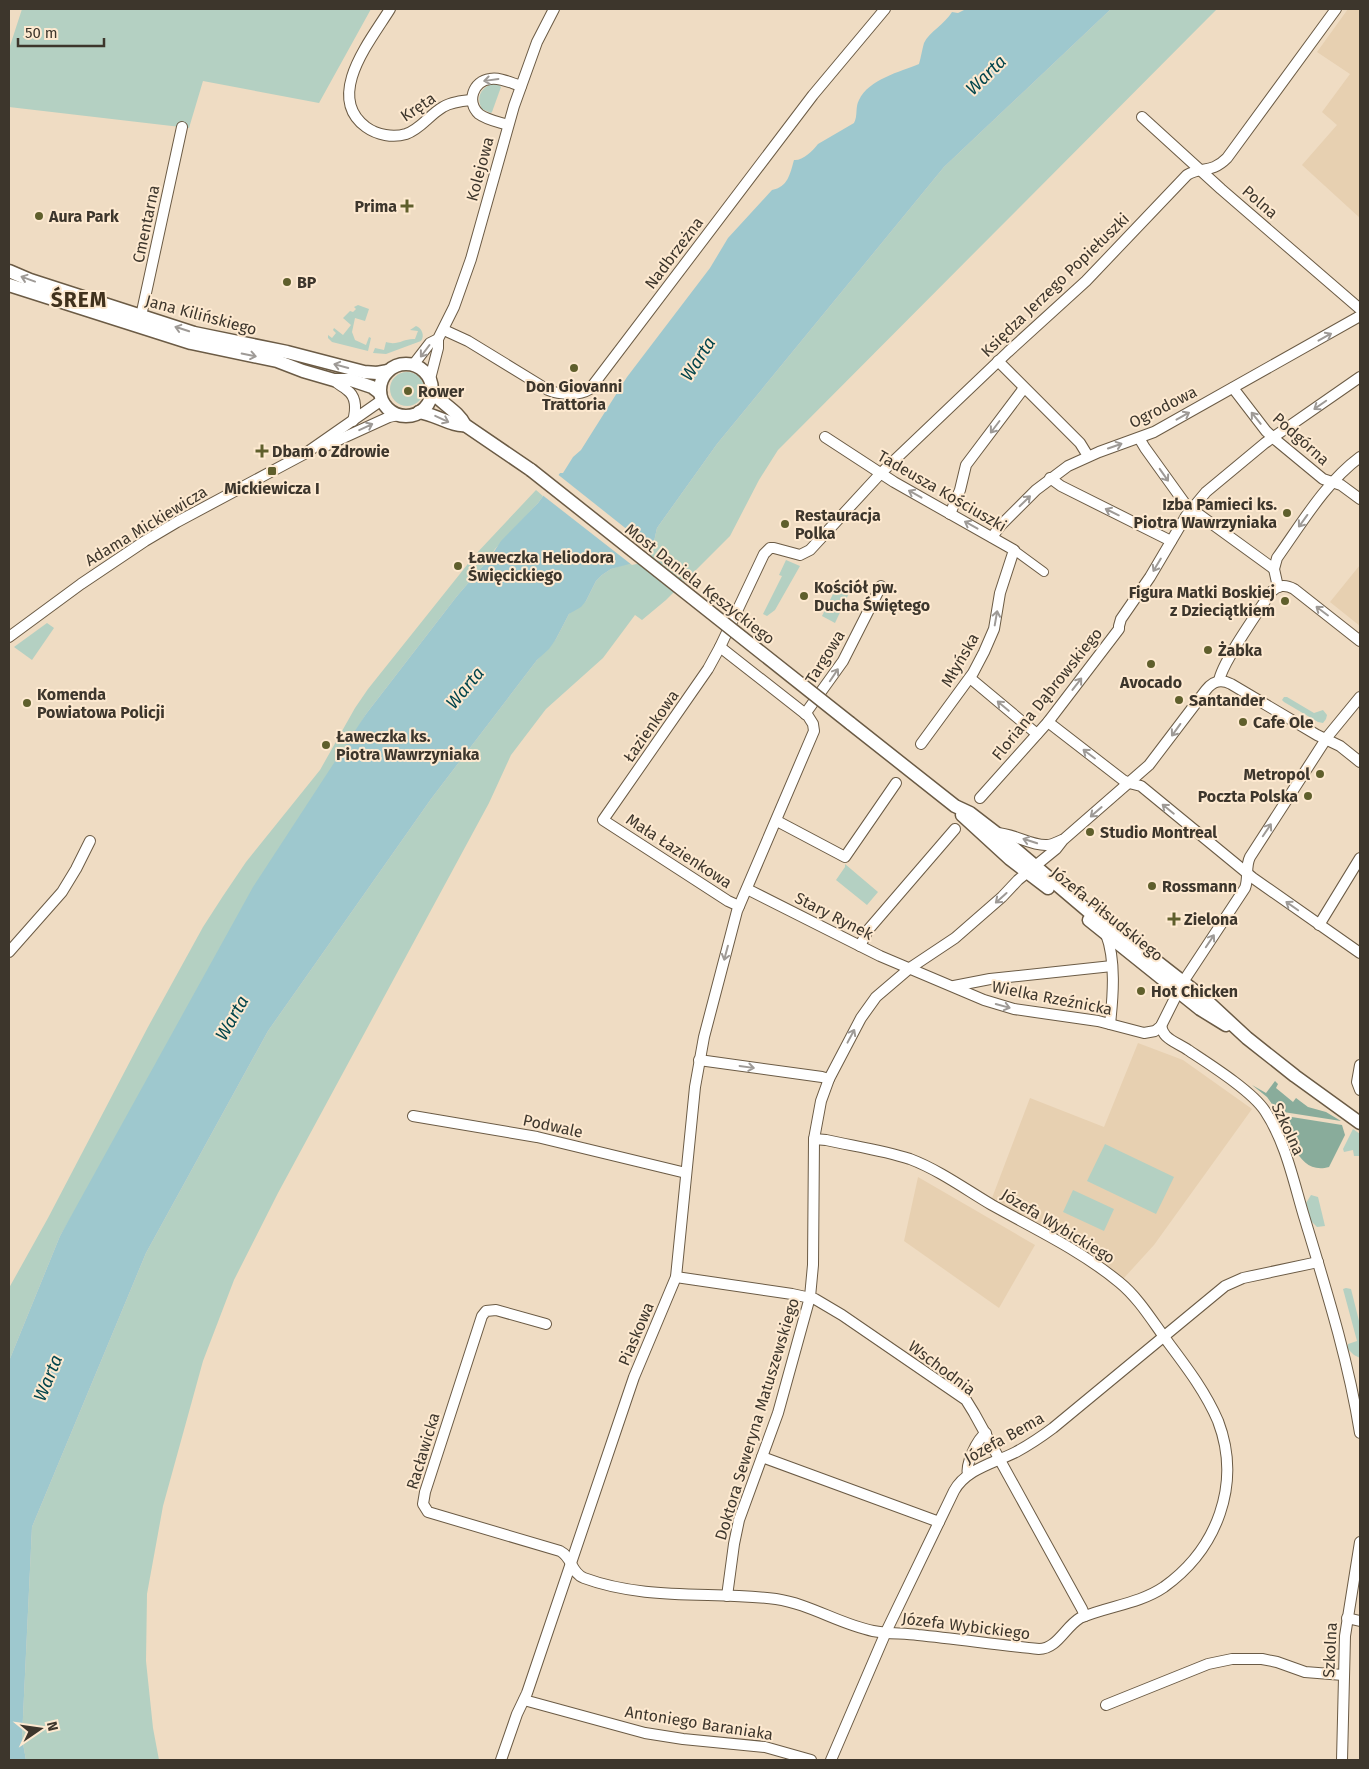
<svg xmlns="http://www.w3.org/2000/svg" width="1369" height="1769" font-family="'Fira Sans',sans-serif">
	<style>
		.built { fill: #e7d0b1 }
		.green { fill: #b4d0c2 }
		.forest { fill: #89ac9b }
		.water { fill: #9ec8ce }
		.pier { fill: #efdcc3 }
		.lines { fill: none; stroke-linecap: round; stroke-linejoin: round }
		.pedestrian-casing { stroke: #6b5b45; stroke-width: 10 }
		.minor-casing { stroke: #6b5b45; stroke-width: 12 }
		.tertiary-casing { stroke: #6b5b45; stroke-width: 15 }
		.pedestrian { stroke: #fff; stroke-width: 8 }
		.minor { stroke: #fff; stroke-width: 10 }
		.tertiary { stroke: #fff; stroke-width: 12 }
		.tertiary-bridge-casing { stroke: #6b5b45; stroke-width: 15; stroke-linecap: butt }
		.tertiary-bridge { stroke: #fff; stroke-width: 12 }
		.oneway { stroke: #9e9a96 }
		.poi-dot { fill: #5f5f2c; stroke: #fde9d0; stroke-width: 2 }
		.labels { text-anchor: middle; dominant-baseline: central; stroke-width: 4; stroke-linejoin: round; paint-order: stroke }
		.street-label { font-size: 16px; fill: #3d362c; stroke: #fde9d0 }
		.poi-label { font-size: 16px; font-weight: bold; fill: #3d362c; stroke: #fde9d0; text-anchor: start }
		.water-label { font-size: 18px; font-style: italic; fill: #02454c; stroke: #fde9d0 }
		.district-label { font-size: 21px; font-weight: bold; letter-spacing: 1px; fill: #40311d; stroke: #fde9d0 }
	</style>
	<rect width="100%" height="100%" fill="#efdcc3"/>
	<g class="built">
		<polygon points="1348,9 1360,9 1360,218 1302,165 1337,125 1322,112 1350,74 1317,52"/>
		<polygon points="1360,565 1360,626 1330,602"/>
		<polygon points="1138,1043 1183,1060 1252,1109 1154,1245 1124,1278 1090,1254 992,1198 1030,1098 1104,1127"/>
		<polygon points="918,1177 1035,1245 999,1308 904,1241"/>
	</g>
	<g class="green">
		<polygon points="22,9 371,9 319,103 203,81 189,128 9,107 9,49"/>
		<polygon points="1111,9 1217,9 778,450 759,480 730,536 666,600 642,620 635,615 603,658 546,709 511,755 489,803 278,1193 234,1280 203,1361 163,1506 147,1594 146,1661 153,1728 159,1760 26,1760 22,1738 32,1527 146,1253 268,1031 431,799 537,660 556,639 569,614 586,601 596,581 602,575 611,569 623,565 653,546 657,528 717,444 944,167"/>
		<path d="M491,84H498L501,87L492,112L491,113L482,109C476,98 480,89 491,84Z"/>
		<polygon points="358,305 369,309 365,321 355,318 352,332 355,340 366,345 369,337 371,338 368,351 332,342 328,338 328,335 332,338 336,333 333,330 334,328 343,335 351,325 343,318 350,311 353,312 356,309 354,307"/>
		<path d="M416,326C422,328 425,336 421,341L386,354L373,353L375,348L384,350L386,342C398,346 404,338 415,339L418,331L410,330Z"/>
		<circle cx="407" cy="389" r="17"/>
		<polygon points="536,490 543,496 538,503 495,549 489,559 457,596 366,714 60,1236 9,1361 9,1288 48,1218 148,1027 203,927 223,896 246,862 320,770 355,708 368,689 475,555"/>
		<polygon points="786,560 800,566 775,610 767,616 763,614 782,576 779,575"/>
		<polygon points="838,584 850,591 835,623 822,616"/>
		<polygon points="47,623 54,628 32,660 14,647"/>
		<polygon points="1284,697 1287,697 1314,713 1323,710 1327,715 1326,719 1323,723 1318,722 1284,702 1282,700"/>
		<polygon points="845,864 878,892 867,905 836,880 845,867"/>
		<polygon points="1353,1129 1360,1134 1360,1156 1354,1156 1353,1150 1344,1152 1343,1149"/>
		<polygon points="1105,1144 1174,1177 1156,1214 1087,1181"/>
		<polygon points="1073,1190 1114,1209 1104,1231 1063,1212"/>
		<polygon points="1311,1195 1318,1197 1325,1226 1317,1227 1311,1221 1306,1203"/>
		<polygon points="1346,1288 1351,1289 1360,1325 1360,1358 1354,1355 1347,1348 1348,1344 1357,1341 1343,1289"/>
	</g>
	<g class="forest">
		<polygon points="1275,1081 1278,1084 1276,1088 1293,1102 1296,1098 1308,1107 1326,1112 1341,1121 1277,1111 1267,1097 1252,1085 1266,1093"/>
		<path d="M1279,1115L1342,1125L1345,1135L1329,1167C1298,1176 1290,1135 1279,1115Z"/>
	</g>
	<path class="water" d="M966,9H1111L944,167L717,444L657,528L653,546L649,555L640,561L611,569L602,575L596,581L586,601L581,607L569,614L556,639L549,649L537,660L431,799L268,1031L146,1253L32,1527L22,1738L26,1760H9V1361L60,1236L253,887L366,714L457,596L489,559L501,541L538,503L560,473H563L573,457L581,450L627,377L710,268L728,238L772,190C788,187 790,174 794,160C802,161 813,151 818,144L854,123C858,116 855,107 859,100C869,79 900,72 919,64C921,57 922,50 924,43C929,32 945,24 952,12L958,13Z"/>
	<polygon class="pier" points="556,473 653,550 651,556 641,563 632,565 541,494"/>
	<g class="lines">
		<defs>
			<polyline id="pedestrian" points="1014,550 1044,572"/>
			<g id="minor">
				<path d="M390,9C371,40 324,96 366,127C377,135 393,138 406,134C421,129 429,115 443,107C451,102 462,101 472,100"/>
				<polyline points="1142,117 1221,189 1360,309"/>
				<path d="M508,125C499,122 487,120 479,114C466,102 473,81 490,79C500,77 511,83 521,86"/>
				<polyline points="138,321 141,316 182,127"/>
				<path d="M444,330L468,341L548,390C560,395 579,396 590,389L813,95L885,9"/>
				<polyline points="998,361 1080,443 1088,456"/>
				<polyline points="413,365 430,343 438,339 454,307 471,259 514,106 537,42 554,9"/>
				<polyline points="430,379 438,348 438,339"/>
				<path d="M334,380C338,385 343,386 347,390C357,397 356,410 353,421"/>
				<polyline points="1233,388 1266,431 1277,441 1323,479 1341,485 1360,499"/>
				<polyline points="825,437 894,482 1014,550 1000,593 994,629 984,652 973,673 921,744"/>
				<polyline points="1139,438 1145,448 1186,505 1274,569"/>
				<polyline points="321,448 389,417 398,415"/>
				<polyline points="1050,478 1061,486 1171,541"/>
				<polyline points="950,514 960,490 966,465 1024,388"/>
				<polyline points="992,537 1001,525 1036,490 1068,466 1099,452 1154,432 1360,316"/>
				<path d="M1278,587L1274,569L1277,558C1302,523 1325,483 1360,457"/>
				<polyline points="9,637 81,584 145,541 177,522 306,453 382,400"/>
				<polyline points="970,678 1037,734"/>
				<path d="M1219,681C1222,662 1259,611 1271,592C1278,585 1285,584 1294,589L1360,641"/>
				<polyline points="805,714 843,661 881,586"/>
				<polyline points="1048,722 1123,780 1129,783 1141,786 1253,878 1360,953"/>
				<polyline points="980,798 1048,722 1119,629 1119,626 1121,619 1150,577 1186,516 1206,492 1265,443 1360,377"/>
				<polyline points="777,821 845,857 896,783"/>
				<path d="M996,833C1014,833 1030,846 1047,845C1052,845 1057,842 1062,840"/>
				<path d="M747,889L880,956L984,1000L1014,1009L1098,1021L1144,1033L1155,1031L1161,1026L1183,982L1245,888C1249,878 1245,867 1250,857L1328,736L1360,697"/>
				<path d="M739,906L728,901L603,820L708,669L720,647L764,554L770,548H774L800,555L810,550L881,473L1008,352L1086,281L1187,175C1202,166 1211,174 1227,158L1336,9"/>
				<polyline points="1319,925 1360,858"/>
				<path d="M1106,934C1116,960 1113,997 1110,1024"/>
				<polyline points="860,946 868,930 955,829"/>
				<polyline points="9,952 62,892 76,869 90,841"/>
				<polyline points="954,986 990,979 1112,966"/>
				<path d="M1161,1026C1162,1030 1163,1033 1166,1036C1172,1042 1181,1045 1188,1050C1209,1064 1252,1091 1265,1111C1285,1141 1293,1179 1303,1213C1325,1286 1348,1358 1360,1433"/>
				<polyline points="699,1060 822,1077 829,1079"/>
				<polyline points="1360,1065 1357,1082 1360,1090"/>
				<polyline points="413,1116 537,1137 686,1173"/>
				<polyline points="676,1277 792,1294 815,1299 842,1315 966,1400 974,1413 1082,1609 1085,1616"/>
				<path d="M546,1324L496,1310L486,1311L482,1316L425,1492L423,1504L428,1512L560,1551C572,1557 571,1573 584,1578C646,1601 712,1591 776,1599C810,1604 839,1624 873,1631C888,1634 903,1633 918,1635C958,1639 998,1645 1039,1649C1057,1649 1065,1627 1080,1618C1108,1606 1139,1604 1164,1587C1217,1549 1242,1484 1218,1421C1206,1393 1188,1369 1170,1345C1154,1324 1140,1299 1119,1282C1080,1250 1035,1229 992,1205C965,1189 939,1170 910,1159C883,1150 853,1146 826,1140L814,1139"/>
				<polyline points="762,1457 939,1522"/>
				<path d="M968,1475C965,1465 977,1439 986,1433"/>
				<path d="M727,1596L734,1544L739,1520L778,1413L810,1297L813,1265L814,1139L821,1101L829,1079L861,1018L876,997L910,968L955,938L1002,897L1018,880L1056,849L1063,840L1149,765L1206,690C1213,681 1221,679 1231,684L1317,735L1340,746L1360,762"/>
				<polyline points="1347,1618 1360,1621"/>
				<polyline points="524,1700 645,1733 683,1739 765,1747 811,1760"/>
				<polyline points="1106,1705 1208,1664 1232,1659 1262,1659 1277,1662 1305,1672 1343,1675"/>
				<polyline points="501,1760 517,1714 527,1693 634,1377 676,1277 695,1087 704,1037 737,911 814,731 813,724 808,716 720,647"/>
				<path d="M831,1760L886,1632L954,1491C966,1469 994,1463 1016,1452C1029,1445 1041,1437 1053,1428L1225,1286L1243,1278L1318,1262"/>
				<polyline points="1342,1760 1345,1636 1360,1542"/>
			</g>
			<g id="tertiary">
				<polyline points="9,271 30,280 194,333 287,352 364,372 377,373 388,371"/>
				<polyline points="9,285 191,343 277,361 303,371 334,380 351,380 372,387 380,393"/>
				<circle cx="406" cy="390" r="26"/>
				<path d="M432,392C442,404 458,411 465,425L531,470"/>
				<path d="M419,412C434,414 454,427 465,425"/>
				<polyline points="850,723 955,806 970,813 996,833 1088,911 1120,933 1206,1000 1247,1038 1295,1076 1360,1123"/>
				<polyline points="962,815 1010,859 1048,888"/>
				<polyline points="1089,920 1200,1009 1226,1025"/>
			</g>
		</defs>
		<use href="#pedestrian" class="pedestrian-casing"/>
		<use href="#minor" class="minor-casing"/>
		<use href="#tertiary" class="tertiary-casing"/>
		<use href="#pedestrian" class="pedestrian"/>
		<use href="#minor" class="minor"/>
		<use href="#tertiary" class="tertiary"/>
		<defs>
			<polyline id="tertiary-bridge" points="531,470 850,723"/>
		</defs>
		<use href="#tertiary-bridge" class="tertiary-bridge-casing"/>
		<use href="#tertiary-bridge" class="tertiary-bridge"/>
	</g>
	<defs><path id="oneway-shaft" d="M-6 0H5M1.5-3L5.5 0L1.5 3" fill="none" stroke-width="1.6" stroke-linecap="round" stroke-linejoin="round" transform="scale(1.25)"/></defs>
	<g class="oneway">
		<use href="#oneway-shaft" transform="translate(491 80) rotate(172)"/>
		<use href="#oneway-shaft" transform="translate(28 279) rotate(-160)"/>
		<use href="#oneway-shaft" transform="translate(182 329) rotate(-162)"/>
		<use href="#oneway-shaft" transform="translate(1325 337) rotate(-29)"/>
		<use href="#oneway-shaft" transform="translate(425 351) rotate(127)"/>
		<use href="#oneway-shaft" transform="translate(249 355) rotate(11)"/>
		<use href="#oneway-shaft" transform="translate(341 366) rotate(-165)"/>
		<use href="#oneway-shaft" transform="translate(1320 405) rotate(145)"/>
		<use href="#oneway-shaft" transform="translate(1183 416) rotate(-29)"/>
		<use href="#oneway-shaft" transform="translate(1256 418) rotate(-129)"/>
		<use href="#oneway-shaft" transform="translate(442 419) rotate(25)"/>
		<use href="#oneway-shaft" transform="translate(366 427) rotate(-25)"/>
		<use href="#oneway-shaft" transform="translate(995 427) rotate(127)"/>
		<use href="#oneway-shaft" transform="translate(1115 446) rotate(-19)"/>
		<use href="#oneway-shaft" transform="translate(1164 475) rotate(55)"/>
		<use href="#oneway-shaft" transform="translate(915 494) rotate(-151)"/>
		<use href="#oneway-shaft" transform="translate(1025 501) rotate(-44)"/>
		<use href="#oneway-shaft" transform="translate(1112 512) rotate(-154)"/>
		<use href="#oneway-shaft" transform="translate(1303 521) rotate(126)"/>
		<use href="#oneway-shaft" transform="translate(971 525) rotate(-151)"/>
		<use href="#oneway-shaft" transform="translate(1157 565) rotate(121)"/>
		<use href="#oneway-shaft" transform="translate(1322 611) rotate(-143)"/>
		<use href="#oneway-shaft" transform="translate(996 618) rotate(-80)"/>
		<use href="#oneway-shaft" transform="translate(834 675) rotate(-56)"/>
		<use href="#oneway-shaft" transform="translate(1077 684) rotate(-52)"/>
		<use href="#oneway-shaft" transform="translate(1003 706) rotate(-140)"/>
		<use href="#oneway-shaft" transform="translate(1176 730) rotate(126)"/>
		<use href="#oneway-shaft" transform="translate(1089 754) rotate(-143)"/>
		<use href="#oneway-shaft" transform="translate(1168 809) rotate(-141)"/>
		<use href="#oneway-shaft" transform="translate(1096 812) rotate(139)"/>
		<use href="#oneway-shaft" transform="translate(1267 830) rotate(-56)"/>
		<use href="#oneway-shaft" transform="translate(1030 841) rotate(-162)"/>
		<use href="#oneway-shaft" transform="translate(1001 898) rotate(138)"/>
		<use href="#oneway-shaft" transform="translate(1292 906) rotate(-145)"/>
		<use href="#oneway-shaft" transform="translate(1210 941) rotate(-56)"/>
		<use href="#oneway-shaft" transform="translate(726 953) rotate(105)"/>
		<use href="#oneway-shaft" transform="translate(1003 1006) rotate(15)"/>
		<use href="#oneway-shaft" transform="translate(851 1036) rotate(-62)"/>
		<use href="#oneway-shaft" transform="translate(747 1067) rotate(8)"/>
	</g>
	<g class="poi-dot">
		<path d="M404.5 198.5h5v5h5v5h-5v5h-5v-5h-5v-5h5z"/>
		<circle cx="39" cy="216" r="5"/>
		<circle cx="287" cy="282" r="5"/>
		<circle cx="574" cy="368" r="5"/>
		<circle cx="408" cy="391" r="5"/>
		<path d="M259.5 443.5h5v5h5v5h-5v5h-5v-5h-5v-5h5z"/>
		<rect x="267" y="466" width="10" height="10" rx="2.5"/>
		<circle cx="1287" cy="513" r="5"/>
		<circle cx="785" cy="524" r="5"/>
		<circle cx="458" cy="566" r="5"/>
		<circle cx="804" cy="596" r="5"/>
		<circle cx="1285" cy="601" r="5"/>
		<circle cx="1208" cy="650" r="5"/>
		<circle cx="1151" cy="664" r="5"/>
		<circle cx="1179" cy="700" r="5"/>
		<circle cx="27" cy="703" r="5"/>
		<circle cx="1243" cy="722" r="5"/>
		<circle cx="326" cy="745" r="5"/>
		<circle cx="1320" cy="774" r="5"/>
		<circle cx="1308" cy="796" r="5"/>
		<circle cx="1090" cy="832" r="5"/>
		<circle cx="1152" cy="886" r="5"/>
		<path d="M1171.5 911.5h5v5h5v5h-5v5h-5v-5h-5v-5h5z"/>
		<circle cx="1141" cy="991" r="5"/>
	</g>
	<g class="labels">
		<g class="street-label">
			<text transform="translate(418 107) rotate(-34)">Kręta</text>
			<text transform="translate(480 169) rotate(-75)">Kolejowa</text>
			<text transform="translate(1260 202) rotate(41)">Polna</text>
			<text transform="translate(146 224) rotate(-78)">Cmentarna</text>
			<text transform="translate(674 253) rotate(-53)">Nadbrzeżna</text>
			<text transform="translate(1055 285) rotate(-44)">Księdza Jerzego Popiełuszki</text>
			<text transform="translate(201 315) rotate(15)">Jana Kilińskiego</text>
			<text transform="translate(1163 407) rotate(-27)">Ogrodowa</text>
			<text transform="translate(1301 439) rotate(42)">Podgórna</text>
			<text transform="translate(942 491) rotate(30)">Tadeusza Kościuszki</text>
			<text transform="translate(146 526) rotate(-31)">Adama Mickiewicza</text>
			<text transform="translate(700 584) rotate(38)">Most Daniela Kęszyckiego</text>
			<text transform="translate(825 657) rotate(-58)">Targowa</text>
			<text transform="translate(960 660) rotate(-60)">Młyńska</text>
			<text transform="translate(1047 694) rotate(-51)">Floriana Dąbrowskiego</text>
			<text transform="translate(651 726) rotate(-55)">Łazienkowa</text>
			<text transform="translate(679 851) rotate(33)">Mała Łazienkowa</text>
			<text transform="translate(1107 914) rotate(39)">Józefa Piłsudskiego</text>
			<text transform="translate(834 916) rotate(27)">Stary Rynek</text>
			<text transform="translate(1052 998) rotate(11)">Wielka Rzeźnicka</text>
			<text transform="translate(553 1126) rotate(12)">Podwale</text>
			<text transform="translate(1288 1129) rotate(65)">Szkolna</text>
			<text transform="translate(1058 1226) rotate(31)">Józefa Wybickiego</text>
			<text transform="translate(636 1334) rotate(-67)">Piaskowa</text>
			<text transform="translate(942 1368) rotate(37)">Wschodnia</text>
			<text transform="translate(757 1419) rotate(-73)">Doktora Seweryna Matuszewskiego</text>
			<text transform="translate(1004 1438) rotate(-29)">Józefa Bema</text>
			<text transform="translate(423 1451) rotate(-73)">Racławicka</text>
			<text transform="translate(966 1626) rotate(7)">Józefa Wybickiego</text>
			<text transform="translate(1330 1650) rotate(-87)">Szkolna</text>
			<text transform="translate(699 1723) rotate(9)">Antoniego Baraniaka</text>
		</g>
		<g class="poi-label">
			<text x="397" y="206" text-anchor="end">Prima</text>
			<text x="49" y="216">Aura Park</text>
			<text x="297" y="282">BP</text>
			<text x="574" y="386" text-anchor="middle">Don Giovanni<tspan x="574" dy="18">Trattoria</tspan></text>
			<text x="418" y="391">Rower</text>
			<text x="272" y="451">Dbam o Zdrowie</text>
			<text x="272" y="488" text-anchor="middle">Mickiewicza I</text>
			<text x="1277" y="504" text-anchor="end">Izba Pamieci ks.<tspan x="1277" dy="18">Piotra Wawrzyniaka</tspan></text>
			<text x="795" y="515">Restauracja<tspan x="795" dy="18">Polka</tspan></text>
			<text x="468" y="557">Ławeczka Heliodora<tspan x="468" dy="18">Święcickiego</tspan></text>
			<text x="814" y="587">Kościół pw.<tspan x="814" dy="18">Ducha Świętego</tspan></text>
			<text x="1275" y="592" text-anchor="end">Figura Matki Boskiej<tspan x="1275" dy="18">z Dzieciątkiem</tspan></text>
			<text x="1218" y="650">Żabka</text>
			<text x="1151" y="682" text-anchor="middle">Avocado</text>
			<text x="37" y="694">Komenda<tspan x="37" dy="18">Powiatowa Policji</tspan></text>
			<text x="1189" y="700">Santander</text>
			<text x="1253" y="722">Cafe Ole</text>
			<text x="336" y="736">Ławeczka ks.<tspan x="336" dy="18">Piotra Wawrzyniaka</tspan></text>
			<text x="1310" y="774" text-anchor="end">Metropol</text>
			<text x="1298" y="796" text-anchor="end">Poczta Polska</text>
			<text x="1100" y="832">Studio Montreal</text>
			<text x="1162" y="886">Rossmann</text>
			<text x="1184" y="919">Zielona</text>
			<text x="1151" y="991">Hot Chicken</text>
		</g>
		<g class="water-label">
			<text transform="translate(986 75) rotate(-44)">Warta</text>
			<text transform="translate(698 359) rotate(-57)">Warta</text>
			<text transform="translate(465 688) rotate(-50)">Warta</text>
			<text transform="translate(232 1018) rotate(-60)">Warta</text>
			<text transform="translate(48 1378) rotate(-68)">Warta</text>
		</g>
		<g class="district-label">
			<text x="79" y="300">ŚREM</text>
		</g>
	</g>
	<rect width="1369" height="1769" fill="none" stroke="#3d362c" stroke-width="20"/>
	<g transform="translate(40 1729) rotate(77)" stroke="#fde9d0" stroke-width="4" paint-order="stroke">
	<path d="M0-4L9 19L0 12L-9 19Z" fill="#3d362c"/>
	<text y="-8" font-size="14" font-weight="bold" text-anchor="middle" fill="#3d362c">N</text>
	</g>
	<path d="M18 38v8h86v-8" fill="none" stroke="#3d362c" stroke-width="2.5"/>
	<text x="25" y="38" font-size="15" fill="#3d362c" stroke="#fde9d0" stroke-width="4" paint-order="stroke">50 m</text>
</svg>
